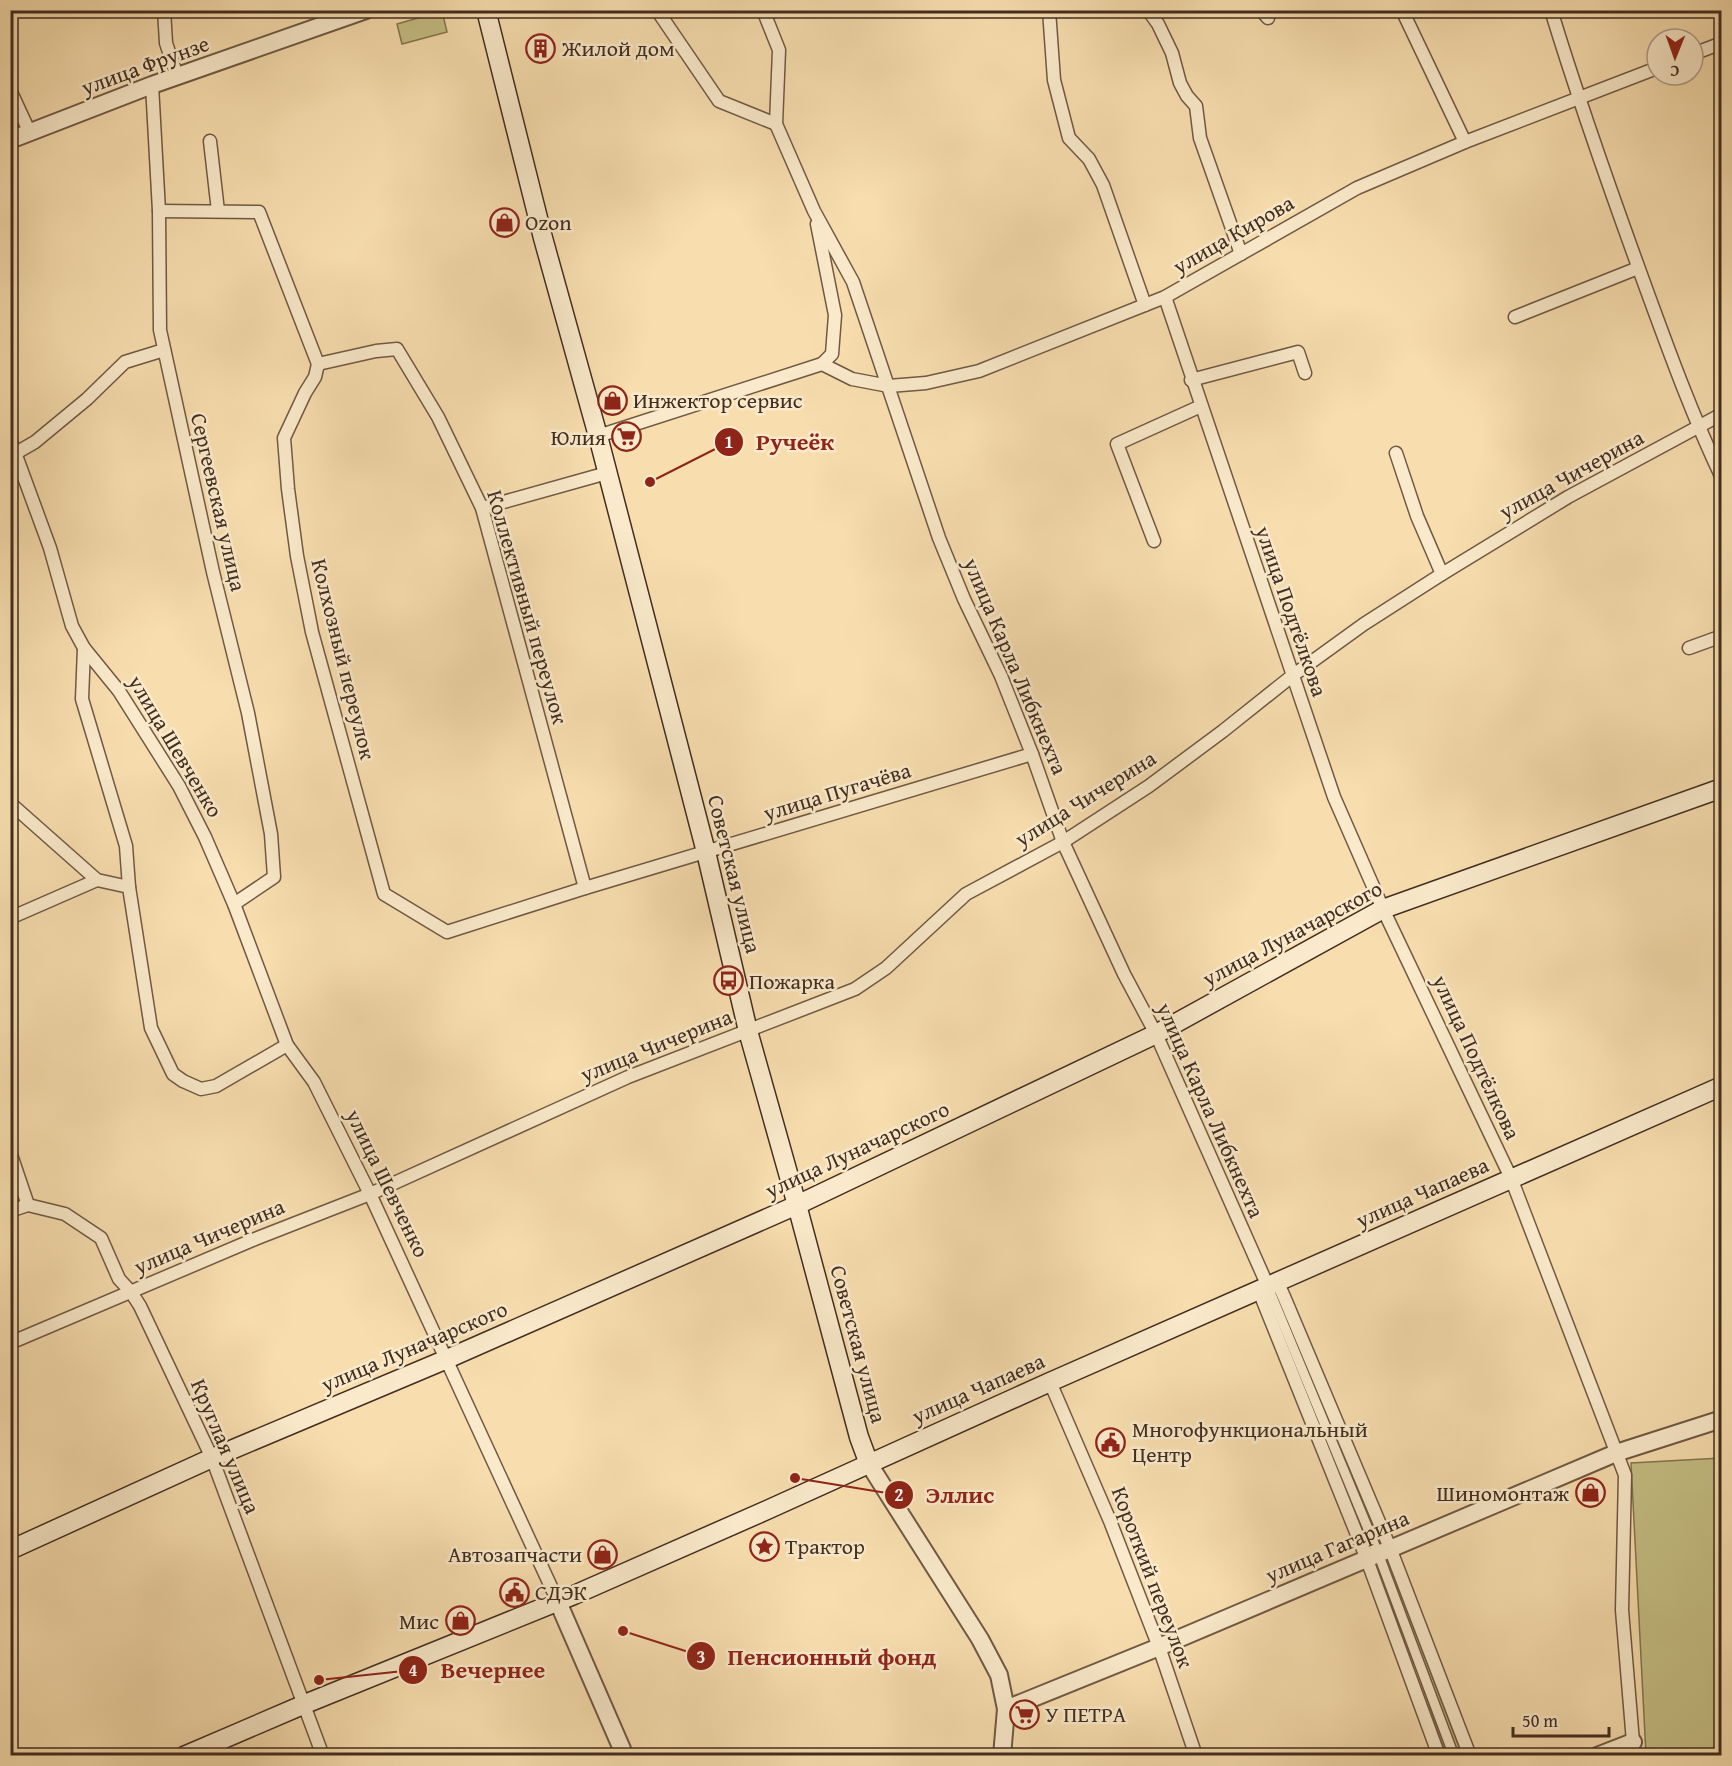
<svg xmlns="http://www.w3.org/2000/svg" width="1732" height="1766" font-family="'Gentium Book Plus',serif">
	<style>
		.green { fill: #c5bf85; stroke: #847652; stroke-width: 1.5 }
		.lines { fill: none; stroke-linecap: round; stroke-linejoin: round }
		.pedestrian-casing { stroke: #705944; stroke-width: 12 }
		.minor-casing { stroke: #705944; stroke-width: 15 }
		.tertiary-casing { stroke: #705944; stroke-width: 20 }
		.secondary-casing { stroke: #422d20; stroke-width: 21 }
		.pedestrian { stroke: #faeacb; stroke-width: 9 }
		.minor { stroke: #faeacb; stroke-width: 12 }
		.tertiary { stroke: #faeacb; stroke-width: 16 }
		.secondary { stroke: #faeacb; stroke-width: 18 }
		.labels { text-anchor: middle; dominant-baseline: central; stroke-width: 5; stroke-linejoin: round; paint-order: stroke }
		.poi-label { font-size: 22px; fill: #422d20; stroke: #faeacb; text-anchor: start }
		.street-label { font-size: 22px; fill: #422d20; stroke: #faeacb }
		.leader { fill: none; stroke: #8f2418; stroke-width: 2 }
		.callout-dot { fill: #8f2418; stroke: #faeacb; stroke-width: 2 }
		.mark-label { font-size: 18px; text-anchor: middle; font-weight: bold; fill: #fff }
		.callout-label { font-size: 24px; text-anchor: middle; font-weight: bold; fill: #8f2418; stroke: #faeacb; stroke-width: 5; stroke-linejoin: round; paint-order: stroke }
	</style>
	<rect width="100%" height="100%" fill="#f8deaf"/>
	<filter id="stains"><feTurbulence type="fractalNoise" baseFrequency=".00333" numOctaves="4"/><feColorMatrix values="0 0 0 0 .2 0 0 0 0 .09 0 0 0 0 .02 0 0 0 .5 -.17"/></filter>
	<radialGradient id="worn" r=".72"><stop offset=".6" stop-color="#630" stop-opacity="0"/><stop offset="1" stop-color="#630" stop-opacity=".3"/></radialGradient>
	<g class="green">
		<polygon points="442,11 447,32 402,44 397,24"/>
		<polygon points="1721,1458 1721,1755 1646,1755 1631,1463"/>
		<polygon points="1387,1557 1462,1755 1446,1755 1417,1670 1374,1563"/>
	</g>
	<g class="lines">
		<defs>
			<polyline id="pedestrian" points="1268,1287 1378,1553 1454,1756"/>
			<g id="minor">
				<polyline points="164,10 166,43 177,76"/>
				<polyline points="657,10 719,101 776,124"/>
				<polyline points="763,10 779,50 776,124 814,211 853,282 939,538 964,599 1001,676 1032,754 1063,842 1124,974 1156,1034 1266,1282"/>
				<polyline points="1049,10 1054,80 1069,138 1089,159 1103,185 1145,305"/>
				<polyline points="1148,10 1158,24 1172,53 1180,83 1187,96 1196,106 1200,138 1241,254"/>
				<polyline points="1261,10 1268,18"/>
				<polyline points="1402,10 1465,142"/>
				<path d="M1551,10C1580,105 1613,198 1647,291C1670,354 1693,417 1722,478"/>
				<polyline points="10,14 18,10"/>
				<polyline points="1693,54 1722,43"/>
				<polyline points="152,85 159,211 160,330 213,572 248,713 271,834 274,877 234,904"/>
				<polyline points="10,90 29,131"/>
				<polyline points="210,141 218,211"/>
				<polyline points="159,211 259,212 318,364 376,351 397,349 438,417 482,508 585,888"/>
				<polyline points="817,224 835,315 832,354 822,364"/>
				<polyline points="1165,297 1334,797 1383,909 1511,1178 1625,1475 1622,1610 1633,1742"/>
				<polyline points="1515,317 1638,268"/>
				<polyline points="318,364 315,377 305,393 284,438 288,489 297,556 312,632 384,894 447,932 585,888 1032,754"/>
				<polyline points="1191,380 1298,352 1305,373"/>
				<polyline points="598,436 822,364 852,379 889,386 926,383 979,371 1165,297 1357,188 1465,142 1657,68"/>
				<polyline points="10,439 50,548 72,626 84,648 119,691 179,786 205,837 234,904 287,1045 314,1082 370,1194 558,1602"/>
				<polyline points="16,453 35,442 87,399 125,362 164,350"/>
				<polyline points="1396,453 1417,516 1442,574"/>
				<polyline points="482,508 607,473"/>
				<polyline points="1154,541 1117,444 1201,406"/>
				<polyline points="84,648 82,699 126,846 129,887"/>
				<polyline points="1689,648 1722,636"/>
				<polyline points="10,803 97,880 129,887 151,1028 173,1074 183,1081 201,1089 216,1086 287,1045"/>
				<polyline points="10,918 97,880"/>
				<polyline points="10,1152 28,1205"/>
				<polyline points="10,1211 28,1205 65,1214 101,1238 119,1279 131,1292 140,1306 212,1458 323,1756"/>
				<polyline points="1270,1283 1278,1283 1285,1299 1390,1548 1470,1756"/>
				<polyline points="1264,1285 1259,1291 1366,1557 1439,1756"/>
				<polyline points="10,1343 255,1239 370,1194 628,1077 855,989 886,968 966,894 1063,842 1149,786 1223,731 1292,676 1364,624 1442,574 1568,497 1722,414"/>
				<polyline points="1050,1382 1110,1521 1159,1647 1196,1756"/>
			</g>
			<g id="tertiary">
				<polyline points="10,140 152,85 366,10"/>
				<polyline points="869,1464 980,1639 999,1675 1006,1709 1002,1756"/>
				<polyline points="558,1602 625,1756"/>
				<polyline points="1006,1709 1159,1647 1616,1453 1722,1419"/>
				<polyline points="1597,1756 1633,1742"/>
			</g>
			<g id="secondary">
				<polyline points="486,10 543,238 598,436 706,852 748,1031 797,1205 859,1437 869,1464"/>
				<polyline points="10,1550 212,1458 447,1359 797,1205 1156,1034 1383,909 1722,788"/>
				<polyline points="184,1756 305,1704 574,1595 767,1510 1050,1382 1722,1086"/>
			</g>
		</defs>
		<use href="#pedestrian" class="pedestrian-casing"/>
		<use href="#minor" class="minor-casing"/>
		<use href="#tertiary" class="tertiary-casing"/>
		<use href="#secondary" class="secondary-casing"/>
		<use href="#pedestrian" class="pedestrian"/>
		<use href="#minor" class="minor"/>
		<use href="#tertiary" class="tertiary"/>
		<use href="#secondary" class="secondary"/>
	</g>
	<defs>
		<symbol id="building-ring" viewBox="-11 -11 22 22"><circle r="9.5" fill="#faeacb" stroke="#8f2418" stroke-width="1.5"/><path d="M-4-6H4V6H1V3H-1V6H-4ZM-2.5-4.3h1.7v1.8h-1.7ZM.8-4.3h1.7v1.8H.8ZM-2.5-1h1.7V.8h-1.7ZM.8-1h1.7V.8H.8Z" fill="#8f2418"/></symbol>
		<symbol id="shop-ring" viewBox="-11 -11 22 22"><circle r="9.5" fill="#faeacb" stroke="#8f2418" stroke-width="1.5"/><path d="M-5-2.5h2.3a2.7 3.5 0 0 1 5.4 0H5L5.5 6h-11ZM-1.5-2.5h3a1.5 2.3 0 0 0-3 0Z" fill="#8f2418"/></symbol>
		<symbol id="supermarket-ring" viewBox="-11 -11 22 22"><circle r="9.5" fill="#faeacb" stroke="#8f2418" stroke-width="1.5"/><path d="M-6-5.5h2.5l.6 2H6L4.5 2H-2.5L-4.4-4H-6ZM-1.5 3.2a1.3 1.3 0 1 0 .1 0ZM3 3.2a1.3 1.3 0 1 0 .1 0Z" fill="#8f2418"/></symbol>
		<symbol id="bus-ring" viewBox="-11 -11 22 22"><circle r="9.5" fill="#faeacb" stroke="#8f2418" stroke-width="1.5"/><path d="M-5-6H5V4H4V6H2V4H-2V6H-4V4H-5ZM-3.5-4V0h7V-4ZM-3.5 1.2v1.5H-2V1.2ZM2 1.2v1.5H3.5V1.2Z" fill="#8f2418"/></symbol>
		<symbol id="civic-ring" viewBox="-11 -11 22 22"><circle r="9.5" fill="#faeacb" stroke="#8f2418" stroke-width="1.5"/><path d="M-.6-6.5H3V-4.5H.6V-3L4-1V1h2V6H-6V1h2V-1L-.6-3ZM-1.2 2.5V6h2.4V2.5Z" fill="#8f2418"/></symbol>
		<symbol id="sight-ring" viewBox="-11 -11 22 22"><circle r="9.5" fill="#faeacb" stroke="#8f2418" stroke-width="1.5"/><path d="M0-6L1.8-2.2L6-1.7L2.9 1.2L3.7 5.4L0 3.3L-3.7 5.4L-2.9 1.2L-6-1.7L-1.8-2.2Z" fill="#8f2418"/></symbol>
	</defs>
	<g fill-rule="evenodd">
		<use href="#building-ring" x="524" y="32" width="33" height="33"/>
		<use href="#shop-ring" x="488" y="206" width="33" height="33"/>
		<use href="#shop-ring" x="596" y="384" width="33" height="33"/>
		<use href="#supermarket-ring" x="610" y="420" width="33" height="33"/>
		<use href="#bus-ring" x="712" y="964" width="33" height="33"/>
		<use href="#civic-ring" x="1094" y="1426" width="33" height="33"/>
		<use href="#shop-ring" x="1574" y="1476" width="33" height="33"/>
		<use href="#sight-ring" x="748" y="1530" width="33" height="33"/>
		<use href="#shop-ring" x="586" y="1538" width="33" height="33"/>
		<use href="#civic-ring" x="498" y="1576" width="33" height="33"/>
		<use href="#shop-ring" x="444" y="1604" width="33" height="33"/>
		<use href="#supermarket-ring" x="1008" y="1698" width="33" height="33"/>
	</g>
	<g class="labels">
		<g class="poi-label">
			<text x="562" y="48">Жилой дом</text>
			<text x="525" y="222">Ozon</text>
			<text x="633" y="400">Инжектор сервис</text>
			<text x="606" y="437" text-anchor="end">Юлия</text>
			<text x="749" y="981">Пожарка</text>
			<text x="1132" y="1429">Многофункциональный<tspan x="1132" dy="25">Центр</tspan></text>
			<text x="1569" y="1493" text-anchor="end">Шиномонтаж</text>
			<text x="785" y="1546">Трактор</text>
			<text x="582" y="1554" text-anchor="end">Автозапчасти</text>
			<text x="535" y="1592">СДЭК</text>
			<text x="439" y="1621" text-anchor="end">Мис</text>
			<text x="1045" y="1714">У ПЕТРА</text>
		</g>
		<g class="street-label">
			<text transform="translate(145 65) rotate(-20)">улица Фрунзе</text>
			<text transform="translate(1233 234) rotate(-30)">улица Кирова</text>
			<text transform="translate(1571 474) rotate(-29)">улица Чичерина</text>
			<text transform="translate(219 502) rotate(77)">Сергеевская улица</text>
			<text transform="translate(528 607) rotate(74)">Коллективный переулок</text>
			<text transform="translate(1292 611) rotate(71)">улица Подтёлкова</text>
			<text transform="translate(344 659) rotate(76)">Колхозный переулок</text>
			<text transform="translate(1016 666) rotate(67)">улица Карла Либкнехта</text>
			<text transform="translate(176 746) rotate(59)">улица Шевченко</text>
			<text transform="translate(837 791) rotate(-17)">улица Пугачёва</text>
			<text transform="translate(1085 798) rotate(-32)">улица Чичерина</text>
			<text transform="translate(735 874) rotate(76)">Советская улица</text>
			<text transform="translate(1292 933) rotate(-28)">улица Луначарского</text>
			<text transform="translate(656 1045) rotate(-22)">улица Чичерина</text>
			<text transform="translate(1477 1057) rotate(65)">улица Подтёлкова</text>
			<text transform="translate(1211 1110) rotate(66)">улица Карла Либкнехта</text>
			<text transform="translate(857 1149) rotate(-25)">улица Луначарского</text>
			<text transform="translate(388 1183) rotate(64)">улица Шевченко</text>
			<text transform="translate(1422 1192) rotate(-24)">улица Чапаева</text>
			<text transform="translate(209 1236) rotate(-23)">улица Чичерина</text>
			<text transform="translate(859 1344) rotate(75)">Советская улица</text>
			<text transform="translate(414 1346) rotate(-23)">улица Луначарского</text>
			<text transform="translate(978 1388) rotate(-24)">улица Чапаева</text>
			<text transform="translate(226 1446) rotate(67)">Круглая улица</text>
			<text transform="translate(1337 1546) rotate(-23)">улица Гагарина</text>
			<text transform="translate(1153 1577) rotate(69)">Короткий переулок</text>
		</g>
	</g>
	<path class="leader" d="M650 482L729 442M795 1478L899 1495M623 1631L701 1656M319 1680L413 1670"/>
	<g class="callout-dot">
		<circle cx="650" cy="482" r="6"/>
		<circle cx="795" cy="1478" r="6"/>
		<circle cx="623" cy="1631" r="6"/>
		<circle cx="319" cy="1680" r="6"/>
		<circle cx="729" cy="442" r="15"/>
		<circle cx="899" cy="1495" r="15"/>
		<circle cx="701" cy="1656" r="15"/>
		<circle cx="413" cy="1670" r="15"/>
	</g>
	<g class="mark-label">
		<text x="729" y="448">1</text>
		<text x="899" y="1501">2</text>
		<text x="701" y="1663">3</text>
		<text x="413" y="1676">4</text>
	</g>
	<g class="callout-label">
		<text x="795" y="450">Ручеёк</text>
		<text x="960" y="1503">Эллис</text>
		<text x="832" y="1665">Пенсионный фонд</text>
		<text x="493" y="1678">Вечернее</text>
	</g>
	<rect width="1732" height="1766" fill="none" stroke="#f8deaf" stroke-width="36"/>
	<rect x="12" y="12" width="1708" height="1742" fill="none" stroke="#422d20" stroke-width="3"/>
	<rect x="18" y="18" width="1696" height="1730" fill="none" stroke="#422d20" stroke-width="1.5"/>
	<g transform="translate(1675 57) rotate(181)"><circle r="28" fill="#faeacb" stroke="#b09e87" stroke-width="1.5"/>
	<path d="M0-4.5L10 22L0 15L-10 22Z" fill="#8f2418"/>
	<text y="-9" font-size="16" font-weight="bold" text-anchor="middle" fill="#422d20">С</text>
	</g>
	<path d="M1513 1727v9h96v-9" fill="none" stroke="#422d20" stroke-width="3"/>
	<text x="1522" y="1727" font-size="18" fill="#422d20" stroke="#faeacb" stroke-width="4.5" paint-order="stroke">50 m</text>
	<rect width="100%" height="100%" filter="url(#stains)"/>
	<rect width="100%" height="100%" fill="url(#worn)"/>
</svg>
